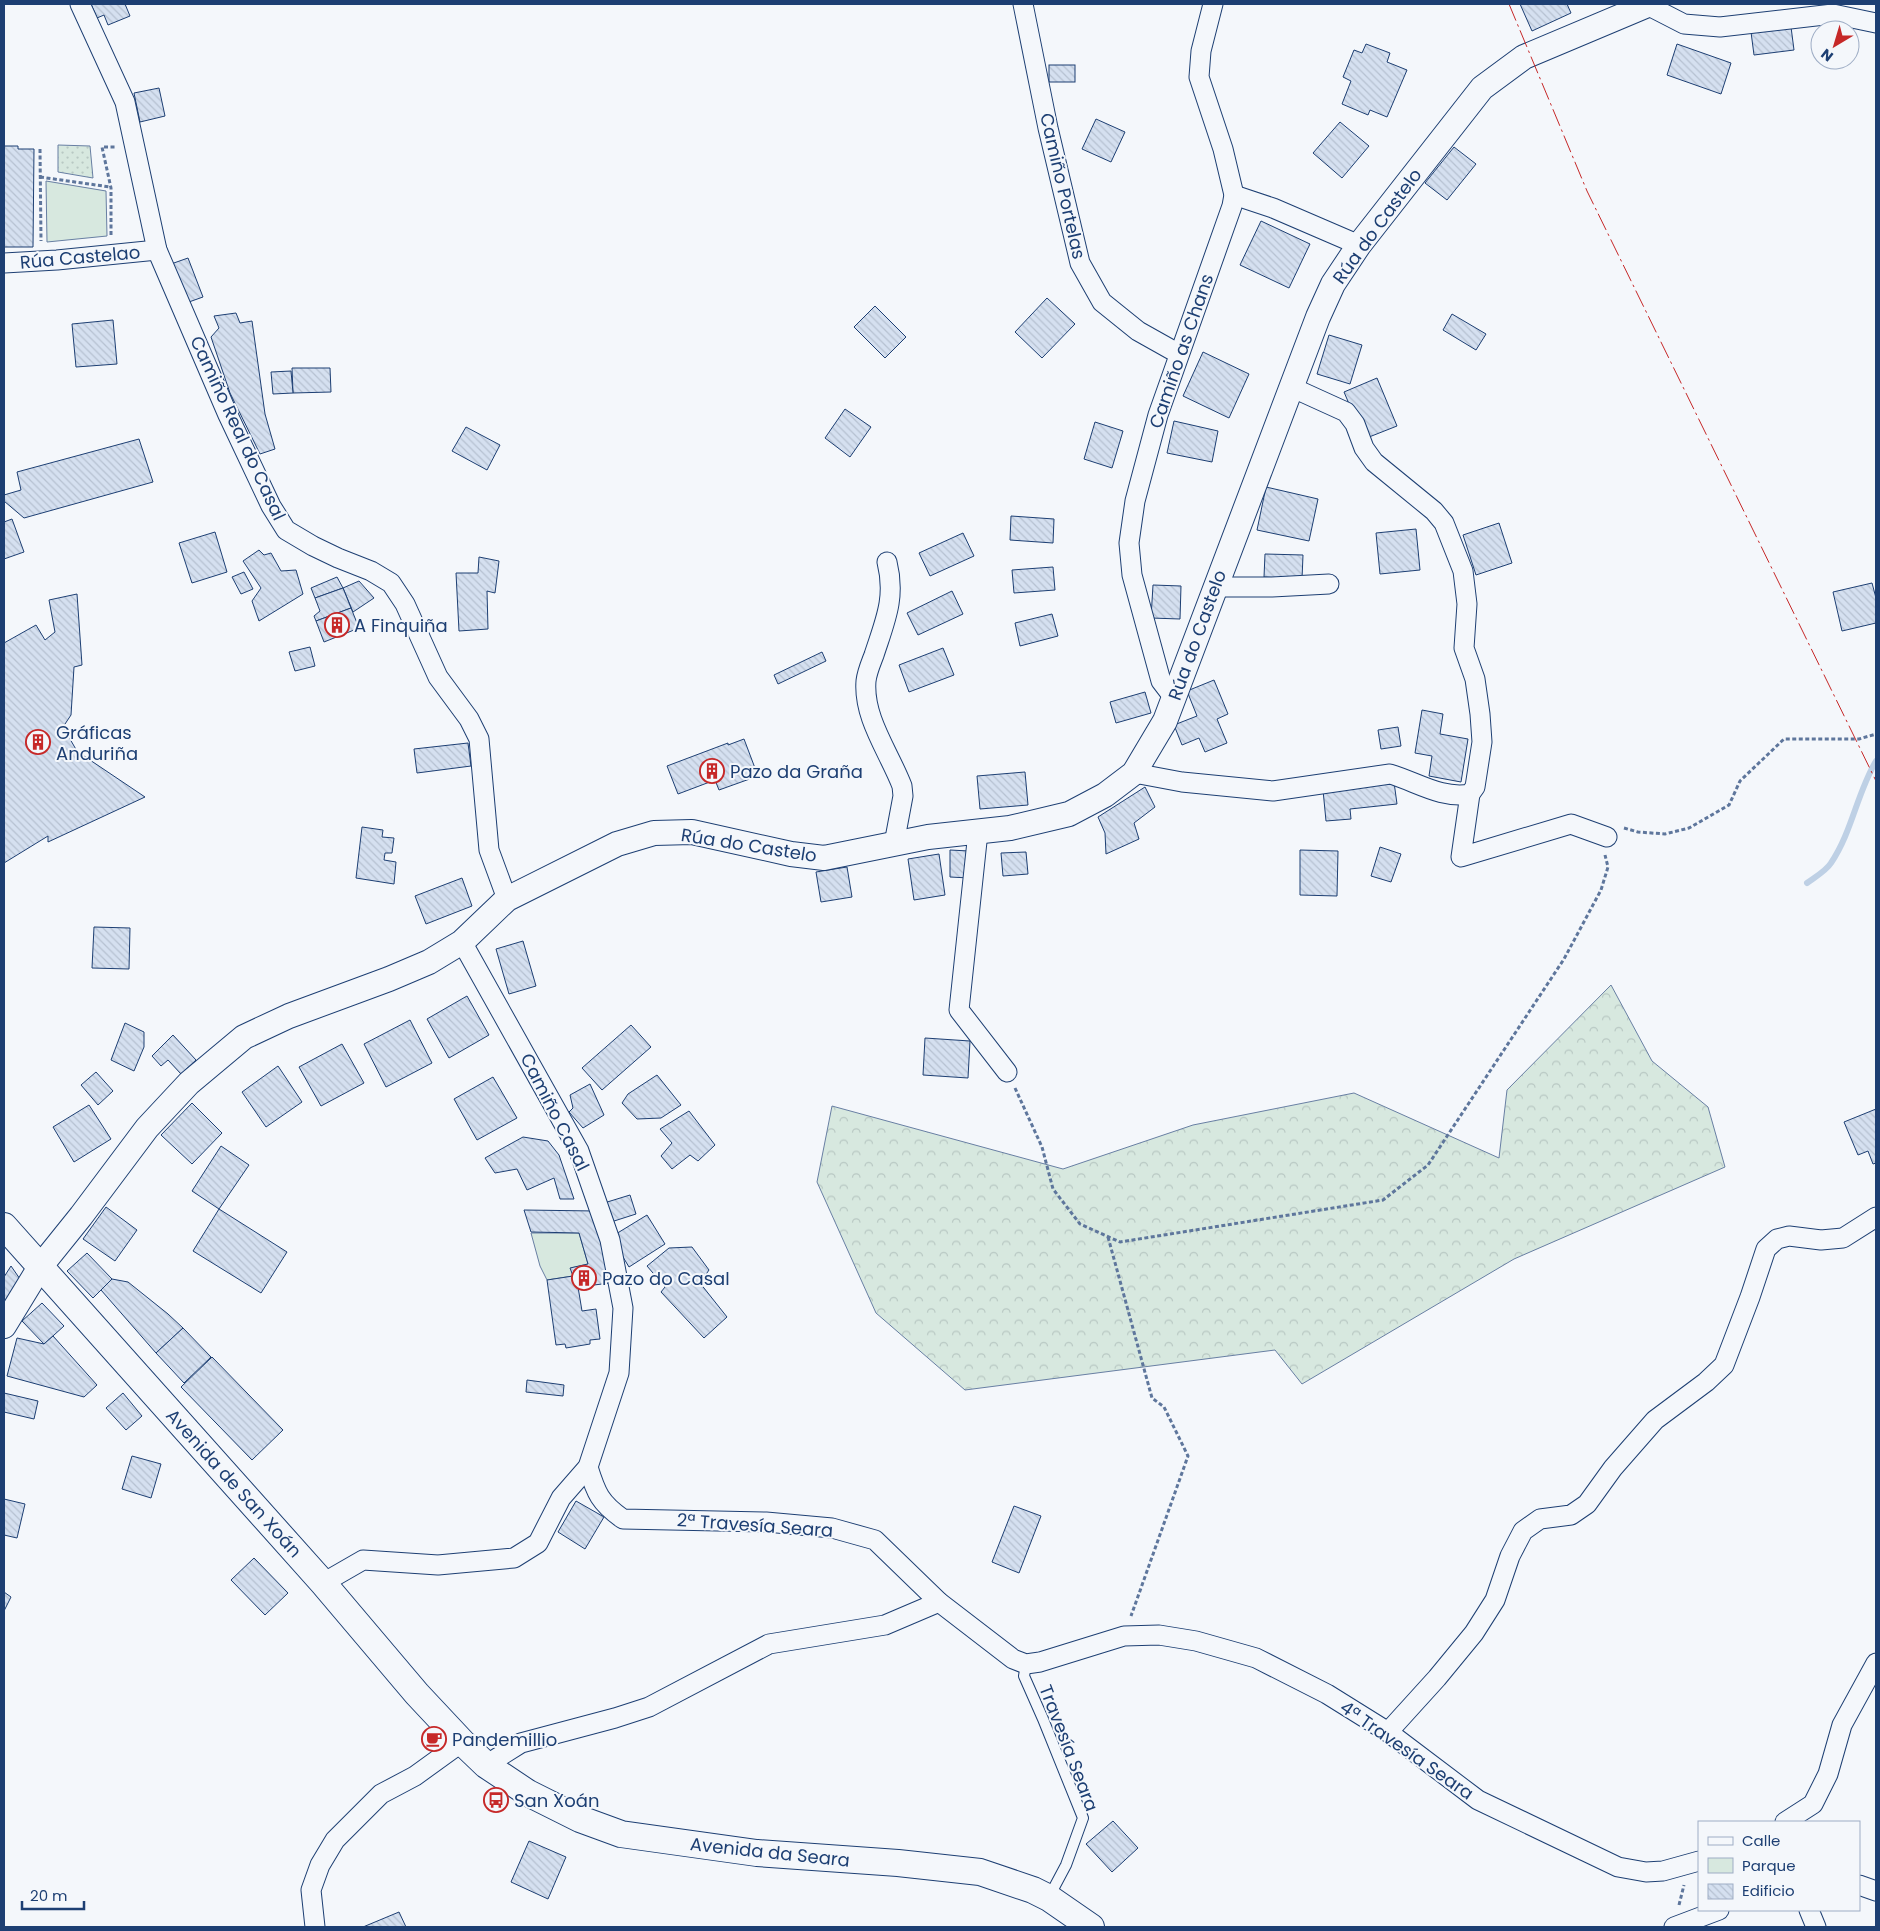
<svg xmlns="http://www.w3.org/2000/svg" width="1880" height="1931" font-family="Poppins,sans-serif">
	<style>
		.green { fill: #d7e8df; stroke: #687fa3 }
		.forest { fill: url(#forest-crowns); stroke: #687fa3 }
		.park { fill: url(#park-dots); stroke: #687fa3 }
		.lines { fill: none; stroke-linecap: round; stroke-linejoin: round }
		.stream { stroke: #bed0e5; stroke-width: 6 }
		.building { fill: url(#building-back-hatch); stroke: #1d3f73 }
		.service-casing { stroke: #1d3f73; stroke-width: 12 }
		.minor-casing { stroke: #1d3f73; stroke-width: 21 }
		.tertiary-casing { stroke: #1d3f73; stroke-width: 26 }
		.secondary-casing { stroke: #1d3f73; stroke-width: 28 }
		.path { stroke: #5e769c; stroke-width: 3; stroke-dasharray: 4 2.5; stroke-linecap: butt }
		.service { stroke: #f4f7fb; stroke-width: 10 }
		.minor { stroke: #f4f7fb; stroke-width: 19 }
		.tertiary { stroke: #f4f7fb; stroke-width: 24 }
		.secondary { stroke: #f4f7fb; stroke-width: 26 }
		.power { stroke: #c62828; stroke-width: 1; stroke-dasharray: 18 4 2.5 4; stroke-linecap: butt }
		.labels { text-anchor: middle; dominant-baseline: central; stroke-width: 4; stroke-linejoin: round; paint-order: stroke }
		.street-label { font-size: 18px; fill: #1d3f73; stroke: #f4f7fb }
		.poi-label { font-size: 18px; fill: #1d3f73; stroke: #f4f7fb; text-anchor: start }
	</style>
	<defs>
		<pattern id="forest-crowns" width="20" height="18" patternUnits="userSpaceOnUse" patternTransform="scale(1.25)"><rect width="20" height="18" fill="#d7e8df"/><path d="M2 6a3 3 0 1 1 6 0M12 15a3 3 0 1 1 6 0" fill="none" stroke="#b8c8c3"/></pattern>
		<pattern id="park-dots" width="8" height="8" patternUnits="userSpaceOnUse" patternTransform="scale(1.25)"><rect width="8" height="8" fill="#d7e8df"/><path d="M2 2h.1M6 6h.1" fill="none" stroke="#b8c8c3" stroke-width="1.8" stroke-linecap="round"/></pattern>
		<pattern id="building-back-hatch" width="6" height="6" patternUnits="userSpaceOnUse" patternTransform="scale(1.25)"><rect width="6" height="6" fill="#d5e0f0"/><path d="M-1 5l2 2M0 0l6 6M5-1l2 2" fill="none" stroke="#b6c1d1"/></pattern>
	</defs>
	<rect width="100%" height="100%" fill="#f4f7fb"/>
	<g class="green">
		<polygon points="46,181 106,191 107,236 47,242"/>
		<polygon points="531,1233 579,1233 588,1264 571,1268 573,1276 547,1280 540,1266"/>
	</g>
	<polygon class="forest" points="1611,985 1652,1061 1708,1107 1725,1167 1514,1259 1302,1384 1275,1350 965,1390 876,1313 817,1182 832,1106 1063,1169 1193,1125 1354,1093 1499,1158 1507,1090"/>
	<polygon class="park" points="58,145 90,146 93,178 58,172"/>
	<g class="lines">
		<path class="stream" d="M1807,883C1815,877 1826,871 1831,863C1852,832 1857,793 1876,761"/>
	</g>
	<g class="building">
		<polygon points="91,4 125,4 130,16 108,25 104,15 97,18"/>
		<polygon points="1520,4 1567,4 1571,13 1532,31"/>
		<polygon points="1791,27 1794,50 1754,55 1751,32"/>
		<polygon points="1366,44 1390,53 1387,62 1407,70 1387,117 1370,110 1368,115 1342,104 1351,81 1343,77 1354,50 1362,53"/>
		<polygon points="1677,44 1731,63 1721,94 1667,75"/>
		<rect x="1049" y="65" width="26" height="17"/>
		<polygon points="159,88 165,116 140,122 134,93"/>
		<polygon points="1096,119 1125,132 1111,162 1082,149"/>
		<polygon points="1340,122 1369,146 1342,178 1313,153"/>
		<polygon points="4,146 18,146 18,149 34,149 33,247 4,247"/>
		<polygon points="1454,147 1476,164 1447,200 1425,183"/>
		<polygon points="1261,221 1310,244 1289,288 1240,265"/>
		<polygon points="188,258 203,297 186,303 171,264"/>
		<polygon points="1047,298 1075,324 1042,358 1015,332"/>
		<polygon points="875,306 906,337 885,358 854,327"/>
		<polygon points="236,313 240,323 252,321 265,414 275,449 260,454 230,393 211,337 219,328 214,316"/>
		<polygon points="1452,314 1486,334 1476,350 1443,330"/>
		<polygon points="113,320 117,364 76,367 72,324"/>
		<polygon points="1329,335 1362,345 1350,384 1317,374"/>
		<polygon points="1203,352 1249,374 1229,418 1183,396"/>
		<polygon points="292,368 330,368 331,392 293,393"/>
		<polygon points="291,371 293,393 273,394 271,372"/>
		<polygon points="1377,378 1397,426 1364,439 1344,392"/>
		<polygon points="845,409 871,427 850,457 825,438"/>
		<polygon points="1174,421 1218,431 1212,462 1167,453"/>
		<polygon points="1095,422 1123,431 1112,468 1084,459"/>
		<polygon points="466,427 500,445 487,470 452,451"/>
		<polygon points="139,439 153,482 24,518 4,501 4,495 21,490 17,472"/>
		<polygon points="1266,487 1318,499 1309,541 1257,530"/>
		<polygon points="1011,516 1054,519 1053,543 1010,540"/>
		<polygon points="12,519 24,552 4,559 4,522"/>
		<polygon points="1499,523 1512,563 1476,575 1463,535"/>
		<polygon points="1416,529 1420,570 1380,574 1376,533"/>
		<polygon points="215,532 227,572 192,583 179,543"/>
		<polygon points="963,533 974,556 930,576 919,553"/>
		<polygon points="259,550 264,555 271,553 281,571 296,570 303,594 259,621 252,601 261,588 243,561"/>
		<polygon points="1265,554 1303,555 1302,579 1264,577"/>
		<polygon points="479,557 499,561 495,593 487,591 488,629 459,631 456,573 478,573"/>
		<polygon points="1053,567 1055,590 1014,593 1012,570"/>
		<polygon points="244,572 253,589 241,594 232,577"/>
		<polygon points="337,577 343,588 315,598 311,588"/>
		<polygon points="359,581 374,598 353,612 343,588"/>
		<polygon points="1872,583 1876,598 1876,623 1842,631 1833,592"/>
		<polygon points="1153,585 1181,586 1180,619 1151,618"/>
		<polygon points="343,588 351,608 316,621 314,616 320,611 315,598"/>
		<polygon points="952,591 963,614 918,635 907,613"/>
		<polygon points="77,594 82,665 74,667 71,715 63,727 81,758 84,756 145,797 48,842 48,836 4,863 4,643 36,625 45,640 55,632 49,600"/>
		<polygon points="351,608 359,628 324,642 316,621"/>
		<polygon points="1052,614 1058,636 1020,646 1015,623"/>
		<polygon points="310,647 315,666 295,671 289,652"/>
		<polygon points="943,648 954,675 909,692 899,665"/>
		<polygon points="822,652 826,661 778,684 774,675"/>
		<polygon points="1214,680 1228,714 1217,719 1227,743 1205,752 1199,738 1182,745 1174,725 1197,716 1187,691"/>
		<polygon points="1145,692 1151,713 1116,723 1110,702"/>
		<polygon points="1422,710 1443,714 1440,734 1468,739 1461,782 1429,776 1432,756 1415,753"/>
		<polygon points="1398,727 1401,746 1381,749 1378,730"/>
		<polygon points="744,739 758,776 719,790 715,780 678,794 667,766 728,743 728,745"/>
		<polygon points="468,743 471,766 417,773 414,749"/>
		<polygon points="1025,772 1028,805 980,809 977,776"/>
		<polygon points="1394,782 1397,804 1350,809 1351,819 1326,821 1323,790"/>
		<polygon points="1145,787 1155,807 1134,823 1139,839 1106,854 1105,833 1098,817"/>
		<polygon points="362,827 383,830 382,837 394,838 392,853 385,853 384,860 396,862 394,884 356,878"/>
		<polygon points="1380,847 1401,854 1391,882 1371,876"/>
		<polygon points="950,850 969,851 969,878 950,877"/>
		<polygon points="1300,850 1338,851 1337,896 1300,895"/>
		<polygon points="1026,852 1028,874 1003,876 1001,853"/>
		<polygon points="939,854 945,895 914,900 908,859"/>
		<polygon points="847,867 852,897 821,902 816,872"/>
		<polygon points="462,878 472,906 426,924 415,896"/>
		<polygon points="94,927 130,928 129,969 92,968"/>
		<polygon points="523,941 536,986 509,994 496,949"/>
		<polygon points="467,996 489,1035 449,1058 427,1019"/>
		<polygon points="410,1020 432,1063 386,1087 364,1044"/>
		<polygon points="125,1023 144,1032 144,1047 134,1071 111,1060"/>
		<polygon points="631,1025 651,1047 602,1090 582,1068"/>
		<polygon points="173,1035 196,1060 181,1074 168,1060 161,1066 152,1056"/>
		<polygon points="925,1038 970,1041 968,1078 923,1075"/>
		<polygon points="342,1044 364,1083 321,1106 299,1067"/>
		<polygon points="278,1066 302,1102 266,1127 242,1092"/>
		<polygon points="96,1072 113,1091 98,1105 81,1085"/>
		<polygon points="657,1075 681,1105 661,1118 637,1119 622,1103 628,1094"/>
		<polygon points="493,1077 517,1118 477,1140 454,1099"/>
		<polygon points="590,1084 604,1115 583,1128 569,1112 573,1108 570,1095"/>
		<polygon points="192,1103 222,1133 192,1164 161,1135"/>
		<polygon points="89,1105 111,1139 74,1162 53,1127"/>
		<polygon points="1876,1109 1876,1163 1873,1164 1868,1151 1858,1155 1844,1122"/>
		<polygon points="689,1111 715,1145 698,1161 690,1155 672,1169 661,1156 672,1143 660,1129"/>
		<polygon points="523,1137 548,1141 559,1155 574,1199 560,1199 554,1178 527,1190 517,1169 495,1173 485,1158"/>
		<polygon points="221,1146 249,1165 219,1209 192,1191"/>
		<polygon points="630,1195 636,1214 611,1222 604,1203"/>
		<polygon points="106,1207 137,1230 115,1261 83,1239"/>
		<polygon points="219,1209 287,1252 261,1293 193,1251"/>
		<polygon points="524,1210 596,1211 610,1283 578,1287 582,1311 596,1309 600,1339 590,1340 590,1344 566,1348 565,1344 556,1345 547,1280 573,1276 570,1268 588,1264 579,1233 531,1232"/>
		<polygon points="647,1215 665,1244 629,1267 611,1237"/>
		<polygon points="692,1247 709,1270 700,1283 727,1317 704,1338 661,1292 665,1287 647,1266 669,1248"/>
		<polygon points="87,1253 112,1279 93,1298 67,1271"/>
		<polygon points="11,1266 20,1279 4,1306 4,1277"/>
		<polygon points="112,1279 128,1282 168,1314 183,1328 156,1353 101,1290"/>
		<polygon points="42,1303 64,1326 44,1344 22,1321"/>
		<polygon points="183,1328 211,1357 184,1383 156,1353"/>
		<polygon points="53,1336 97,1385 84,1397 7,1376 17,1338 44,1344"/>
		<polygon points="212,1357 283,1430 252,1460 181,1387"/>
		<polygon points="527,1380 564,1385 563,1396 526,1392"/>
		<polygon points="4,1393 38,1401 34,1419 4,1412"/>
		<polygon points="123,1393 142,1416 126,1430 106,1408"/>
		<polygon points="132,1456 161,1464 151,1498 122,1489"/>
		<polygon points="4,1499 25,1504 17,1538 4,1535"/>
		<polygon points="576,1501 604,1517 585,1549 558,1532"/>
		<polygon points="1014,1506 1041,1516 1019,1573 992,1562"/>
		<polygon points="254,1558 288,1593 265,1615 231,1580"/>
		<polygon points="4,1592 11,1597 4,1611"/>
		<polygon points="1113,1821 1138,1848 1112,1872 1086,1844"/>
		<polygon points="529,1841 566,1857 548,1899 511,1882"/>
		<polygon points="399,1912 406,1927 363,1927"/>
	</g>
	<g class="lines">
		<defs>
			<polyline id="service" points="1026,1664 1024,1676 1043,1719 1083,1818 1066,1865 1049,1897"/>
			<g id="minor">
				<polyline points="80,4 125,102 157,250 228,415 271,506 286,530 313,546 338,558 371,571 391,583 405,604 438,677 469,719 479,739 489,850 507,899"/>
				<polyline points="1023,4 1048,128 1080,263 1102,302 1138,331 1179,354"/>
				<polyline points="1647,5 1684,24 1720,27 1833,14 1876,23"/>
				<polyline points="1234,195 1273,208 1359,245"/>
				<polyline points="4,263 57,260 157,250"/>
				<path d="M887,562C896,598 885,621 874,655C871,663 867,672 866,681C863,718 889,752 902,786L903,796L894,844"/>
				<polyline points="1215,587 1272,587 1329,584"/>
				<polyline points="1174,698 1161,681 1132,575 1129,543 1135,501 1158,415 1232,206 1234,195 1223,149 1199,77 1201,51 1213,4"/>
				<path d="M1134,773L1182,782L1273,791L1390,774C1417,782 1441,799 1470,794L1475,787L1482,742L1480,714L1475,679L1464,648L1467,604L1463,571L1444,523L1434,511L1374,462L1364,448L1355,424L1346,412L1291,387"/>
				<polyline points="1470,794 1461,857 1571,824 1607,837"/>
				<polyline points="978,832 959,1010 1007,1072"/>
				<path d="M588,1467C596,1493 600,1503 623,1519L766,1522L832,1528L875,1540L939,1602L1013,1659L1026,1664L1040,1662L1124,1636L1159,1635L1196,1641L1256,1658L1327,1694L1388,1732L1478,1800L1618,1867L1646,1872L1663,1871L1699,1861"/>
				<polyline points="323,1583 363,1560 438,1565 514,1558 538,1543 561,1498 588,1467 619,1373 623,1308 610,1240 579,1151 462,942"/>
				<polyline points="1388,1732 1437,1678 1474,1633 1495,1600 1510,1556 1523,1531 1540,1519 1571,1515 1587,1504 1613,1468 1655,1420 1706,1382 1724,1365 1750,1297 1766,1249 1777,1239 1789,1236 1821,1240 1843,1238 1876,1217"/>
				<polyline points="486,1765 521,1743 615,1718 649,1707 769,1644 885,1625 939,1602"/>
				<polyline points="1785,1822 1813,1804 1828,1774 1842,1725 1876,1663"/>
				<polyline points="1859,1885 1876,1891"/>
				<polyline points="1809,1910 1816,1927"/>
				<polyline points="315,1927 311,1890 320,1865 335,1840 381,1794 415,1776 462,1742"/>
				<polyline points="1674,1927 1719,1910"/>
			</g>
			<polyline id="tertiary" points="4,1326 40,1267 81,1216 147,1128 189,1083 244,1037 289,1016 389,979 429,962 462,942 507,899 617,844 654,833 692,832 791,854 824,858 928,837 1010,828 1069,814 1105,795 1134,773 1165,721 1318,317 1333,284 1359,245 1482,88 1524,57 1650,4"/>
			<polyline id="secondary" points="4,1226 323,1583 417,1694 462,1742 486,1765 528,1793 580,1819 621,1834 757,1853 898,1863 980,1872 1033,1890 1049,1898 1091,1927"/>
		</defs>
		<use href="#service" class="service-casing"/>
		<use href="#minor" class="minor-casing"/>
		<use href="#tertiary" class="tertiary-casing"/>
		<use href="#secondary" class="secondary-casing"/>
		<g class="path">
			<polyline points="40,149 41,241"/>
			<polyline points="40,177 110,187"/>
			<polyline points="111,235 111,188 102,147 117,147"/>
			<polyline points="1624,828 1638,832 1665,834 1689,828 1729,805 1740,781 1784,739 1859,739 1876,734"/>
			<polyline points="1015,1088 1042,1147 1053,1189 1080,1224 1120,1242 1383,1200 1428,1165 1564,959 1601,890 1608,867 1605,855"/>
			<polyline points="1108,1237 1152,1398 1164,1407 1188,1456 1131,1616"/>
			<polyline points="1679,1905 1684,1885"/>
		</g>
		<use href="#service" class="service"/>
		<use href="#minor" class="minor"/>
		<use href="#tertiary" class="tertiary"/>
		<use href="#secondary" class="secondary"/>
		<polyline class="power" points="1509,4 1587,191 1876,781"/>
	</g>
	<defs>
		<symbol id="building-ring" viewBox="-11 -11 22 22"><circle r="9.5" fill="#f4f7fb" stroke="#c62828" stroke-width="1.5"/><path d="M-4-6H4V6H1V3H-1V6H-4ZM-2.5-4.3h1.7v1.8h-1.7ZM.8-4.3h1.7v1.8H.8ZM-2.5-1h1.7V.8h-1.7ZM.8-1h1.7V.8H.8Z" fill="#c62828"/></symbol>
		<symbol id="cafe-ring" viewBox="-11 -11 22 22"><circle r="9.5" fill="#f4f7fb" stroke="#c62828" stroke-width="1.5"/><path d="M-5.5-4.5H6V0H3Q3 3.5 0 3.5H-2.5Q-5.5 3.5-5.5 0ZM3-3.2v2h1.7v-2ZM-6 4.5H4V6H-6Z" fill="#c62828"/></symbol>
		<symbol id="bus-ring" viewBox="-11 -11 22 22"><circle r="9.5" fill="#f4f7fb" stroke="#c62828" stroke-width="1.5"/><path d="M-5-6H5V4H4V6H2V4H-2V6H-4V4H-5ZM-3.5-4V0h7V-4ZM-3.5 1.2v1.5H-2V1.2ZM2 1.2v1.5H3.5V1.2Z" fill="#c62828"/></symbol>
	</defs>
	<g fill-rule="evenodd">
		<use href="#building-ring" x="323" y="611" width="28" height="28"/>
		<use href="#building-ring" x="24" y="728" width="28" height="28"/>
		<use href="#building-ring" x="698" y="757" width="28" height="28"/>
		<use href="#building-ring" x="570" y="1264" width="28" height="28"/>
		<use href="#cafe-ring" x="420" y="1725" width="28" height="28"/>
		<use href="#bus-ring" x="482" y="1786" width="28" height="28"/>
	</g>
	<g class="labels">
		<g class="street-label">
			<text transform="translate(1063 186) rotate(77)">Camiño Portelas</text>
			<text transform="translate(1377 226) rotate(-54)">Rúa do Castelo</text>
			<text transform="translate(80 257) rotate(-5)">Rúa Castelao</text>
			<text transform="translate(1181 351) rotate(-71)">Camiño as Chans</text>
			<text transform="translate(238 428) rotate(65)">Camiño Real do Casal</text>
			<text transform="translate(1197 635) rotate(-70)">Rúa do Castelo</text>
			<text transform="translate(749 845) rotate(9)">Rúa do Castelo</text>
			<text transform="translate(555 1112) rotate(63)">Camiño Casal</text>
			<text transform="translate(234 1483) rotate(48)">Avenida de San Xoán</text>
			<text transform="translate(755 1525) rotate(4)">2ª Travesía Seara</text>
			<text transform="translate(1069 1748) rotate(69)">Travesía Seara</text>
			<text transform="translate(1407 1750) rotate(35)">4ª Travesía Seara</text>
			<text transform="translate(770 1852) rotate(6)">Avenida da Seara</text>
		</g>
		<g class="poi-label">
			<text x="354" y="625">A Finquiña</text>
			<text x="56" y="732">Gráficas<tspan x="56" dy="21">Anduriña</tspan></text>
			<text x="730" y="771">Pazo da Graña</text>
			<text x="602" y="1278">Pazo do Casal</text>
			<text x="452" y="1739">Pandemillio</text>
			<text x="514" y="1800">San Xoán</text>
		</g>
	</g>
	<rect width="1880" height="1931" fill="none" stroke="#1d3f73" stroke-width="10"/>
	<rect x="1698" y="1821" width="162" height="90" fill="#f4f7fb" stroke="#9eadc5"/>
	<rect x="1708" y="1837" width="25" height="8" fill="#f4f7fb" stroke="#9eadc5"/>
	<text x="1742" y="1846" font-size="15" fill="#1d3f73">Calle</text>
	<rect x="1708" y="1858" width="25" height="15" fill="#d7e8df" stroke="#9eadc5"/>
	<text x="1742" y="1871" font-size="15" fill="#1d3f73">Parque</text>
	<rect x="1708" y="1884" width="25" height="15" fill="url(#building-back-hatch)" stroke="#9eadc5"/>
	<text x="1742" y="1896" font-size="15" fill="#1d3f73">Edificio</text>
	<g transform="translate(1835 45) rotate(218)"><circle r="24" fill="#f4f7fb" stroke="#9eadc5"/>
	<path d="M0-4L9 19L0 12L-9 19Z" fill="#c62828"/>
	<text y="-8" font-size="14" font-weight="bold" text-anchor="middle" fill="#1d3f73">N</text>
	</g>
	<path d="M22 1901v8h62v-8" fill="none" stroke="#1d3f73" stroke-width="2.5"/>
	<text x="30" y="1901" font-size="15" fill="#1d3f73" stroke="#f4f7fb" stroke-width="4" paint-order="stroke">20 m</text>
</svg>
